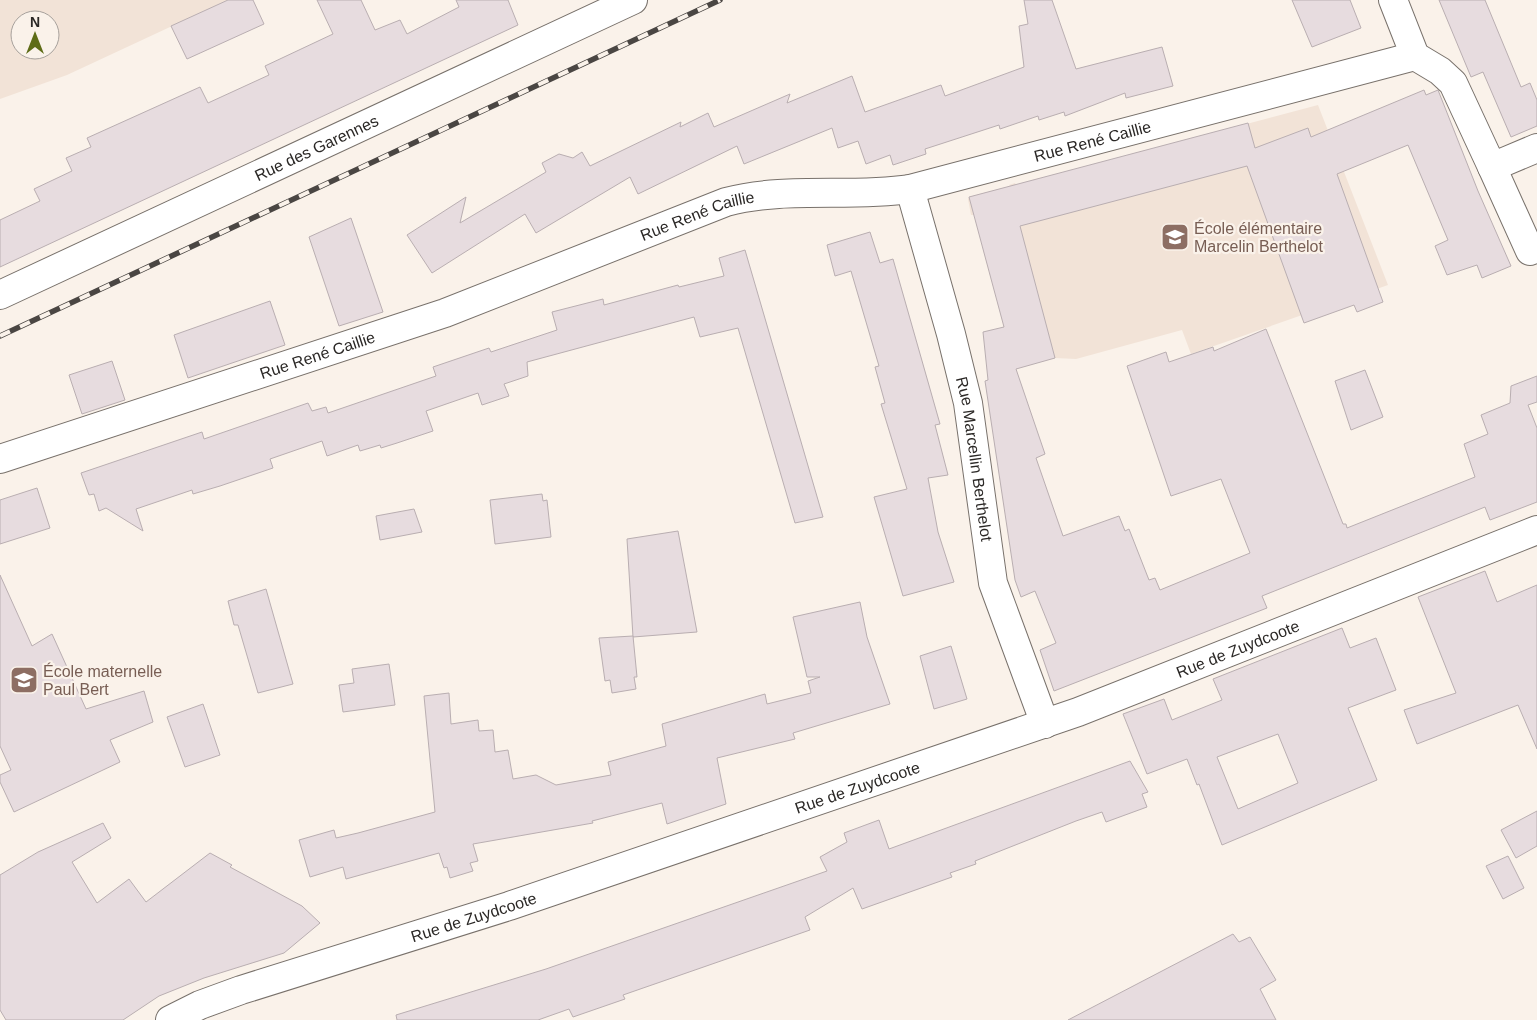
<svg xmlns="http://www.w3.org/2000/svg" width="1537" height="1020" font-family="Arial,sans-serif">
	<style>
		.built { fill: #f2e3d7; fill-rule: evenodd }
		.building { fill: #e7dcdf; stroke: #b9aeb1; fill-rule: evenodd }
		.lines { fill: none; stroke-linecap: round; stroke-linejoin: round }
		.minor-casing { stroke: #78716b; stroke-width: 30 }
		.minor { stroke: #fff; stroke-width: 28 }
		.rail-casing { stroke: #4a4643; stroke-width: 5.5 }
		.rail { stroke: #faf2ea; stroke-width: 4; stroke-dasharray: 11; stroke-linecap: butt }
		.labels { text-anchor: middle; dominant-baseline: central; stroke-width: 4.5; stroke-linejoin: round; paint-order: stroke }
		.street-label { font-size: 16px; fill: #2b2826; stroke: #faf2ea }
		.education-label { font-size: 16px; fill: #785e54; stroke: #faf2ea; text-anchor: start }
	</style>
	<rect width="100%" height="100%" fill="#faf2ea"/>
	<g class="built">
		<path d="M0,0H228L67,75L0,99ZM20,20H50V50H20Z"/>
		<polygon points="1318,105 1388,285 1191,354 1182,330 1076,359 1055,358 1015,369 974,215 971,215 968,199 969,197 1010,186 1009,185 1015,183 1016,185"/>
	</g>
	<g class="building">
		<polygon points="228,0 253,0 264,24 187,59 171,26"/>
		<polygon points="317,0 361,0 375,30 400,20 407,34 459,7 456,0 508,0 518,25 0,267 0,220 40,201 34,189 72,171 66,158 91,147 87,138 200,87 208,103 269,75 265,66 333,34"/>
		<polygon points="1024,0 1052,0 1076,69 1162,47 1173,86 1126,98 1125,93 1065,116 1064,112 1039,120 1038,116 1000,129 999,125 925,149 926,154 893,165 890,155 866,164 858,141 838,148 832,128 744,164 737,146 638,194 630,177 536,233 525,214 432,273 407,235 466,197 460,223 546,172 542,163 559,154 573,158 582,152 590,166 681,122 680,127 708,113 714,127 790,94 787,103 852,76 865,112 941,85 945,96 1024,67 1019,26 1028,24"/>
		<polygon points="1292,0 1350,0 1361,28 1312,47"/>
		<polygon points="1439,0 1485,0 1521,87 1530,83 1537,100 1537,126 1511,137 1483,72 1471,77"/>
		<polygon points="1424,90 1426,95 1438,90 1478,191 1511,266 1482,278 1477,265 1447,275 1435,246 1448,240 1408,145 1337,174 1383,302 1357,312 1354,305 1304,323 1247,166 1020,226 1055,358 1016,369 1045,454 1036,458 1063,536 1119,516 1125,531 1129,529 1149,580 1155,578 1160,590 1250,553 1221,479 1171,496 1127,366 1166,352 1169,362 1213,347 1214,351 1266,329 1343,524 1346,524 1347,528 1475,477 1464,444 1488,434 1481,415 1510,403 1511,386 1537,376 1537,402 1528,405 1537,428 1537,502 1490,520 1485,507 1262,596 1267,608 1054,691 1040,650 1056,643 1035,591 1021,597 1015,580 985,381 988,380 983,332 1004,327 969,197 1248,123 1255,148 1308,128 1311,137"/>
		<polygon points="351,218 383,312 339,326 309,237"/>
		<polygon points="870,232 880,263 893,259 940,424 935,425 948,475 928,478 938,532 954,582 903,596 874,497 907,489 881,404 885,403 875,367 879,366 851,271 835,276 827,245"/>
		<polygon points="745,250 823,517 795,523 738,328 700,337 694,317 527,362 528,376 504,384 509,396 482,405 478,393 426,411 433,431 397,443 381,448 380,445 360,451 358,445 327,456 322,441 270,459 273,468 220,486 193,494 192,490 136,509 143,531 106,508 99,511 94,494 89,495 81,473 202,432 204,439 308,403 312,411 326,407 328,413 436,376 433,367 489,348 491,352 557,330 552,312 603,299 604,305 678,285 679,287 724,276 719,258"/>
		<polygon points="270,301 285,345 188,378 174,335"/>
		<polygon points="112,361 125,400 82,414 69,375"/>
		<polygon points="1365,370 1383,417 1351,430 1335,381"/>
		<polygon points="37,488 50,528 0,544 0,500"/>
		<polygon points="542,494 543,501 547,500 551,537 495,544 490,500"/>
		<polygon points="414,509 422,532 380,540 376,516"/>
		<polygon points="678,531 697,632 633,637 627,539"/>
		<polygon points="1485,571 1497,602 1537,585 1537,749 1518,705 1417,744 1404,710 1456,693 1418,597"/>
		<polygon points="0,575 32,646 52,634 86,709 144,691 153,722 110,740 120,762 14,812 0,782 0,775 11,770 0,746"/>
		<polygon points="266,589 293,684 258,693 238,625 234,625 228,601"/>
		<polygon points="860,602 867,637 890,704 793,733 795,739 717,758 726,804 667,824 662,803 592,821 593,823 473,844 478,861 470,863 473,871 450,878 447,867 444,868 439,853 346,879 343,867 310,877 299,840 334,830 336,838 358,833 435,812 424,696 449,693 451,724 478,720 479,731 493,730 495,752 508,750 513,779 536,775 556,785 611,775 608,762 666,746 662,724 765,694 767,704 811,693 808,681 820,677 807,677 793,617"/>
		<path d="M1342,628L1350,648L1376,638L1396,690L1348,708L1377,780L1222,845L1199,784L1197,785L1187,759L1147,774L1123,714L1164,699L1172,720L1222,700L1213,679ZM1278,734L1298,783L1238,809L1217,757Z"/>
		<polygon points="633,636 637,677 634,677 636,689 612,693 610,680 605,681 599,638"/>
		<polygon points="951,646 967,699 934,709 920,656"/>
		<polygon points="389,664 395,705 343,712 339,685 354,683 352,669"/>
		<polygon points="203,704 220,755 185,767 167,717"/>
		<polygon points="1130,761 1148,792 1142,794 1147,807 1106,822 1102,812 1076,821 975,861 976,864 950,873 952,877 862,909 853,888 805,917 810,930 623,995 625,999 573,1017 569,1009 538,1020 397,1020 396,1015 546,969 827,871 820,857 847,842 844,833 879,820 889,849"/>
		<polygon points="1537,811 1537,846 1516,858 1501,830"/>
		<polygon points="103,823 111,838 72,862 97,903 129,879 146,902 210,853 232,865 230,867 302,906 320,923 284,953 204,978 159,996 123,1020 6,1020 0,1010 0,875 38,852"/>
		<polygon points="1508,856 1524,888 1503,899 1486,866"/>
		<polygon points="1233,934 1239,942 1250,937 1276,980 1260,989 1276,1020 1068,1020"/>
	</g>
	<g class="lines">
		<defs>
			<g id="minor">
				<polyline points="1393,0 1415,56 1440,71 1453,83 1492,167 1537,148"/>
				<polyline points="1492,167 1530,251 1537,248"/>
				<path id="s1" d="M910,189L951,334L968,403L993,583L1045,724"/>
				<path id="s2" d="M0,295L633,0"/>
				<path id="s3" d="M0,459L445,313L726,202C787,186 849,198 910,189L1415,56"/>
				<path id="s4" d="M170,1020L200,1005L241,990L509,906L1078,712L1537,530"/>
			</g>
		</defs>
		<use href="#minor" class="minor-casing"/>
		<use href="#minor" class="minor"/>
		<defs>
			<polyline id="rail" points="0,336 720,0"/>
		</defs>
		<use href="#rail" class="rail-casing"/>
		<use href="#rail" class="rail"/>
	</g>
	<defs>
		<symbol id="school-square" viewBox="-11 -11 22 22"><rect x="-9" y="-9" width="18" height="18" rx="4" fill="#8d6e63" stroke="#faf2ea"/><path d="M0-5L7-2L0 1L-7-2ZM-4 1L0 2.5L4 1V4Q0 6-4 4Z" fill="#fff"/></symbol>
	</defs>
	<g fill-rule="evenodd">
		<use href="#school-square" x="1159" y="221" width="32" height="32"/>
		<use href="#school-square" x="8" y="664" width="32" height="32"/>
	</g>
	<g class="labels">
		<g class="street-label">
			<text stroke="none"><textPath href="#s3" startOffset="1144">Rue René Caillie</textPath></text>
			<text stroke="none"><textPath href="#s2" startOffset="349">Rue des Garennes</textPath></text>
			<text stroke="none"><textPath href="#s3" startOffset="739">Rue René Caillie</textPath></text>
			<text stroke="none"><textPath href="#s3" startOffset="334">Rue René Caillie</textPath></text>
			<text stroke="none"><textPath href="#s1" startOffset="278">Rue Marcellin Berthelot</textPath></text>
			<text stroke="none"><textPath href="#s4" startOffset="1131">Rue de Zuydcoote</textPath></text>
			<text stroke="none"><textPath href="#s4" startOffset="726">Rue de Zuydcoote</textPath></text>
			<text stroke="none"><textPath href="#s4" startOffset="321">Rue de Zuydcoote</textPath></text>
		</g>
		<g class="education-label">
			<text x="1194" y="228">École élémentaire<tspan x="1194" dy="18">Marcelin Berthelot</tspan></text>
			<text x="43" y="671">École maternelle<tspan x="43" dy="18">Paul Bert</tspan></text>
		</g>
	</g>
	<g transform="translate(35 35)"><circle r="24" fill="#faf2ea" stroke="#a7a19c"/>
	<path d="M0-4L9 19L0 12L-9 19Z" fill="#5e6c17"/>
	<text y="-8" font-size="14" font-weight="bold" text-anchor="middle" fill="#2b2826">N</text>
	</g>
</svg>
